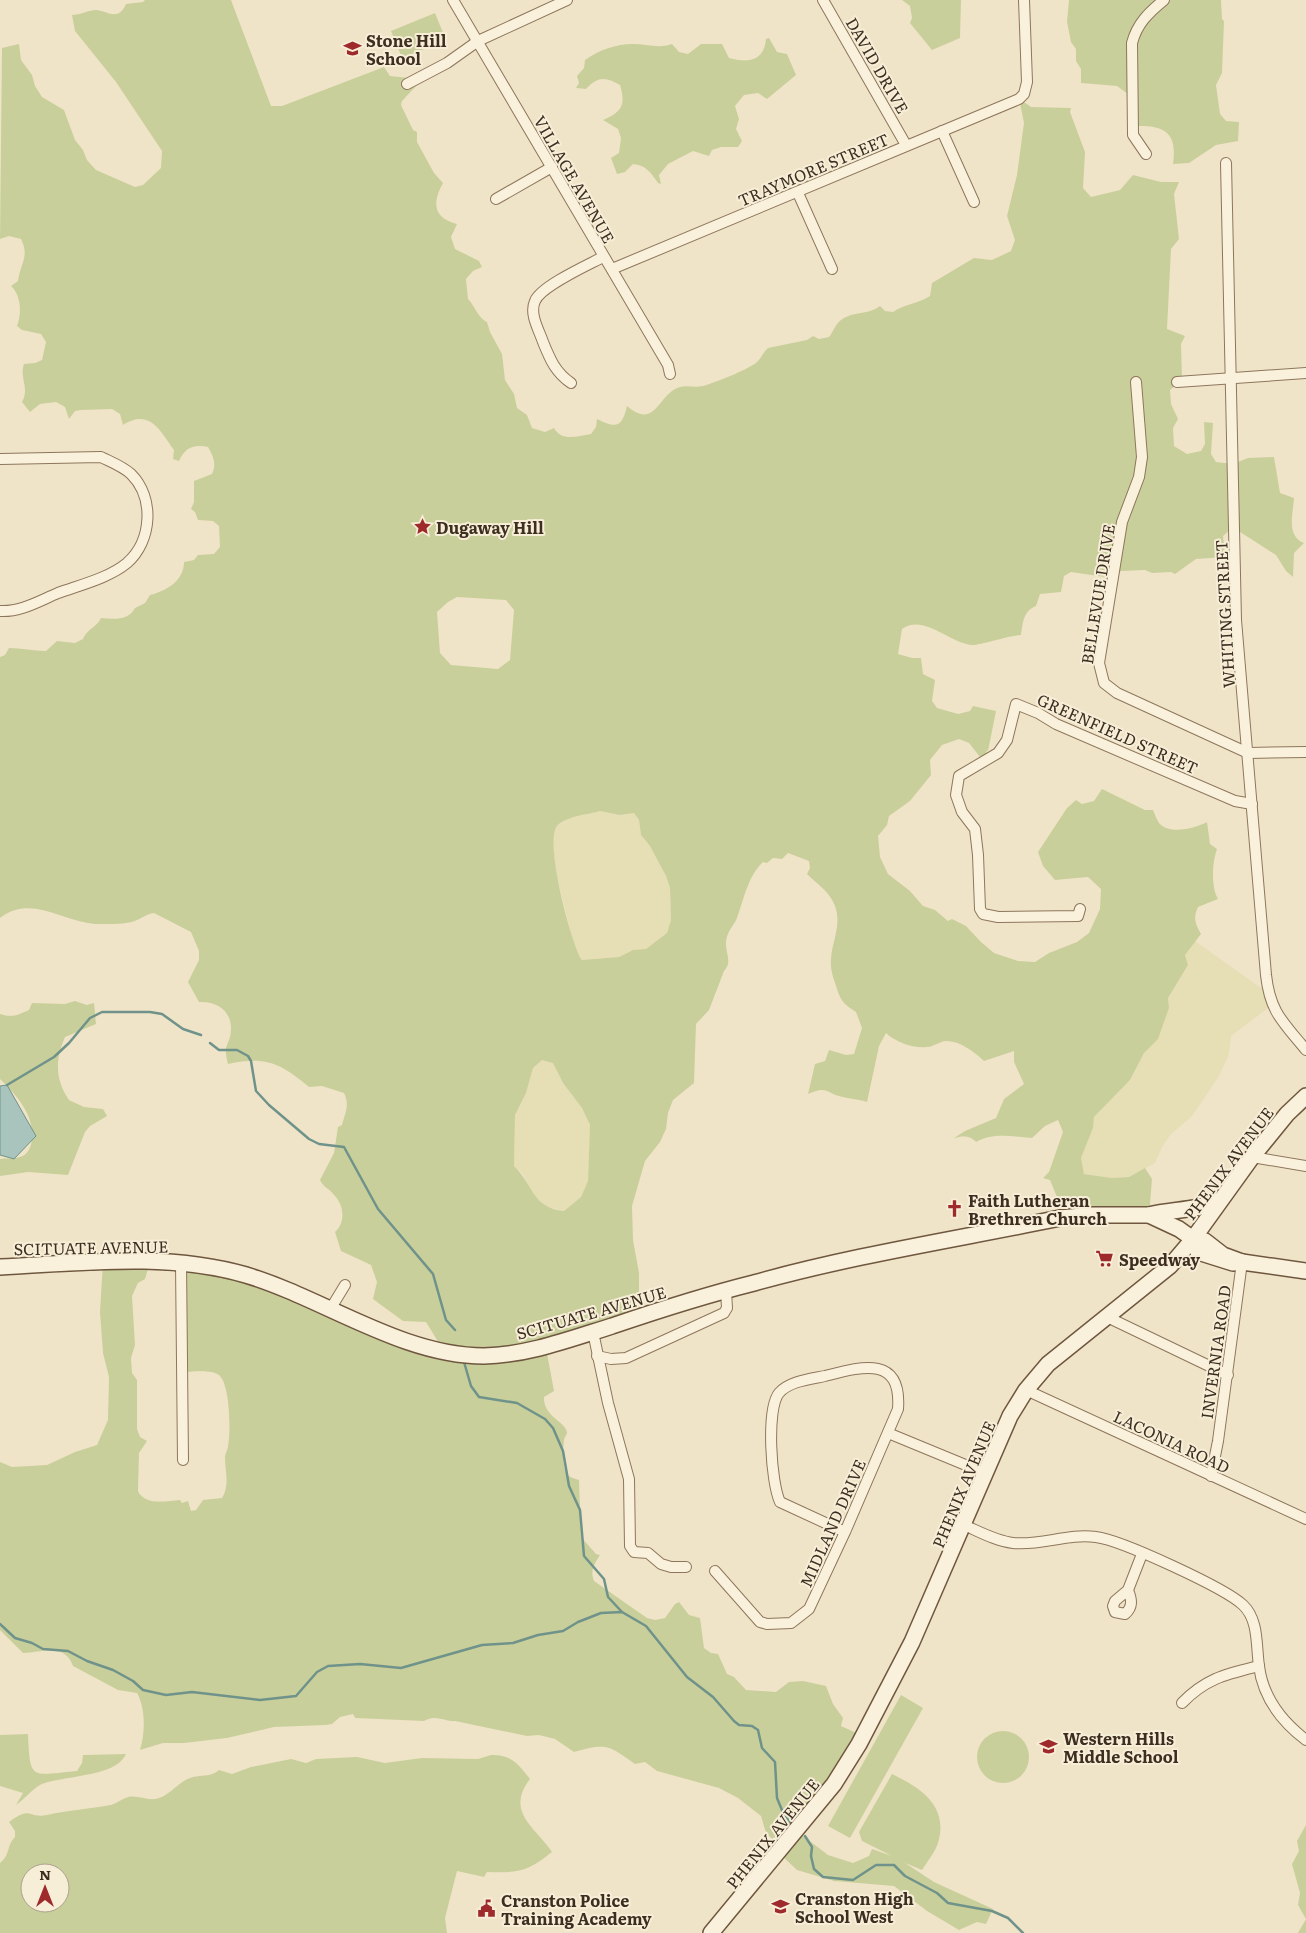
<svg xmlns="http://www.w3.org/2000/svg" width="1306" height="1933" font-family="Literata,serif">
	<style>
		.farmland { fill: #e6deb5 }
		.green { fill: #c9cf9b; fill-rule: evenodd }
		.water { fill: #a9c4bc; stroke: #6f938a }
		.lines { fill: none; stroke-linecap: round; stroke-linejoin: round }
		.stream { stroke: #6f938a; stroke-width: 2.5 }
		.minor-casing { stroke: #8d765c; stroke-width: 12 }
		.secondary-casing { stroke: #6f573f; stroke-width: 18 }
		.minor { stroke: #faf1dc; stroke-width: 10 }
		.secondary { stroke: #faf1dc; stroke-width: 15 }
		.labels { text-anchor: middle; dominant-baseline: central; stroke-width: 4; stroke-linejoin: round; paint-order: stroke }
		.poi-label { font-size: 16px; font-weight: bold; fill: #3d2e20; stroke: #f7eed8; text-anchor: start }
		.street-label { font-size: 16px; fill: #3d2e20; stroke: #f7eed8 }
	</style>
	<rect width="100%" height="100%" fill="#f0e4c8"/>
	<g class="farmland">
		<polygon points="600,811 621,815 634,813 639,820 641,835 650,846 666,876 670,888 671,920 667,933 646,949 633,950 619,957 582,960 573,941 556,874 552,834 557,826 567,819"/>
		<polygon points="1195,941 1268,993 1272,1005 1231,1036 1229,1054 1219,1076 1192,1116 1171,1134 1162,1147 1155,1163 1129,1177 1112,1178 1084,1174 1081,1158 1093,1128 1094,1117 1130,1080 1144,1053 1158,1038 1169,1008 1168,998 1188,965 1185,955"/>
		<polygon points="542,1060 553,1062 563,1083 582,1108 590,1126 588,1181 581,1197 564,1211 547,1207 531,1192 523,1174 514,1166 515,1115 526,1093 533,1068"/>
	</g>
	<g class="green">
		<path d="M145,0H231L271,106H282L384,67L390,76L409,78L418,84L402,101L401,105L413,130L417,132V142L434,173L443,183C432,203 433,218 457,224L451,237L455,249L479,261L482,267L473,271L466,279L468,299C475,306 478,318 487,322L490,332L502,354L505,380L514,394L517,408L527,415L532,428L545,432L554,428C562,442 577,436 591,434L596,427L597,419C617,429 622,427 627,406C656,431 658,393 680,387C687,385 695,388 703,386C717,382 744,371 756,363C761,359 763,352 768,348L807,340L813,336L819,339L829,337C833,332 836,323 841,320C853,311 869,315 880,306L885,311L893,312C905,304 917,304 930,296L932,283L974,258L992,260L1011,251L1015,240L1007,216L1017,175L1024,123L1020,103L1024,102L1031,107L1071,108L1070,112L1085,152L1083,188L1091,197L1120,190L1133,175L1161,182H1179L1174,194L1179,239L1171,249L1167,329L1185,336L1181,344L1182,380L1170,390L1171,404L1178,419L1173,428L1174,446L1187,454L1201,451L1205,444L1204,422L1213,423L1211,454L1216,462L1233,464L1248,458L1274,457L1280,493L1294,498C1293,514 1286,536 1304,543L1294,553L1293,577L1286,571L1276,555L1237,530H1230L1223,536L1225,557L1196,559L1175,574L1171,572L1152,573L1145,570L1121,571L1111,582L1105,577L1071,572L1064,576L1061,592L1040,594L1036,606C1023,611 1023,623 1021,635C1007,636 979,646 971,645C948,642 923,614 902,629L898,654L912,658H921L923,674L935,680L932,701L937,708L958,714L970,711L973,706L996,711L988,751L987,750L984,762L969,743L959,739L942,745L930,760L931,775L910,801L889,816L887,825L878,836L880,857L888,874L910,891L923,906L935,910L948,921L952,919L966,926L981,942L994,953L1018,961L1035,962L1049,953L1077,942L1089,933L1100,909L1101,889L1088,877L1055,880L1043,866L1038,852L1067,808L1076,800L1082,804L1094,801L1102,789L1145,810H1153C1155,814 1157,821 1160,824C1171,835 1196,828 1207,822L1210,844L1217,849C1212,863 1211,887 1218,899L1198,907C1193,918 1195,923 1201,934L1185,955L1188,965L1168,998L1169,1008L1158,1039L1144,1053L1130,1080L1094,1117L1093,1128L1081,1158L1084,1174L1112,1178L1129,1177L1145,1168L1152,1179L1149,1216L1063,1220L1061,1207L1050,1180L1043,1178L1049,1172L1063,1132L1058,1120L1045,1126L1032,1138C1014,1137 994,1132 976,1142C970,1135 962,1136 954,1138L965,1131L996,1118L1004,1099L1024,1084L1014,1062V1051L984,1061C974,1052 961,1041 946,1041C940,1041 934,1047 927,1047C915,1049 895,1042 886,1033L879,1046L867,1102C858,1099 851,1099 843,1097C825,1093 828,1085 808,1094L815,1064L825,1061L829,1050L846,1055L854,1054L862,1028L856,1012C845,1005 841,1002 837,989C834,979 830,971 831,959C832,941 842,925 835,906C830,892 817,884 807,874L810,868L809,861L788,853L782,859L773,858L767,863L763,862C748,876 744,899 737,918C733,927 727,931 726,942C725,953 733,962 724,971L709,1010L696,1024L694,1083L673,1100L668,1113L666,1129L660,1142L645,1161L632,1206L633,1240L639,1273V1316L546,1348L554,1391L544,1397C543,1417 567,1422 567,1433C567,1435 564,1437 564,1440C563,1448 562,1470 568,1475C571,1478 576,1479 579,1480L581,1537L596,1554L600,1555C594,1564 590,1571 594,1581L647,1618L655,1620L665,1618L675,1604L679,1602L689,1615L700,1618L704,1648L711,1653L718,1654L727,1674L734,1677L746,1690L776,1692L789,1682L803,1681L826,1686L833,1704L843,1718L841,1726L863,1736L798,1832L828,1855L853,1863L869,1856L872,1849L892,1856L862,1841L859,1832L892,1774C921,1788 949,1806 938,1843C935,1852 927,1862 922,1870L905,1863L934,1882L993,1909L986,1924L977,1922L959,1930L927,1911L894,1886L834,1881L797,1870L780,1854L782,1848L766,1833L761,1816L738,1798L719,1788L657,1771L645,1762L635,1764C608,1745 607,1743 574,1752L555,1739L539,1735L527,1736L455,1721C443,1721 435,1714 424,1721L355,1718L353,1714L340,1717L332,1724L326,1725L274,1727L227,1738L184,1743H163L140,1750C145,1734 146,1709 137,1693L118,1690L73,1666C65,1643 44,1652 23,1653L0,1630V1462L12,1467L47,1465L75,1452L97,1445L108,1420L109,1377L103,1353L100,1312L103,1262H150L145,1279L138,1283L132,1296L135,1345L131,1358L132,1373L137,1380V1429L140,1437L147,1441L139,1453L138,1491C145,1506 166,1501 180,1500L182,1503L188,1501L191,1511L196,1510L203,1500L222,1498C230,1485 225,1472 225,1457C225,1453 228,1450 228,1446C231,1432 230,1384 219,1375C211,1369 192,1372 181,1372L185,1262L442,1348L426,1322L403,1321L373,1299L377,1282L371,1265L341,1251L335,1232C346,1222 344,1205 334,1195C329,1188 324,1188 320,1180L334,1153L338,1127L342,1125C345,1113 350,1105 344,1093L322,1086L309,1087C280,1063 266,1056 228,1064C227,1059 225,1053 226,1048C227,1044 229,1041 230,1037C235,1015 221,1001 199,1002L188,982L199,960V951L191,932L154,913C147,914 144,917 137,920C127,925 106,924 95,924C62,922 31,894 0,918V657L5,655L9,648C22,648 33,651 46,651L57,641L75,643L83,639C87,629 97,627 101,618C114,619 128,621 135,608L145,603L150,595C166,591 184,581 184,562L194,560L198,555L214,554L220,547L219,526L213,521L198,520L195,512L191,509L194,502V481L212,474C217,464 213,456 208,447C193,444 185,448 179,461L173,459L174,450C160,431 150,408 123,425L120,414L112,409L81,410L75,411L69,419L65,407L56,402L40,404L30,412L22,402C30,388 19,378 24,364L35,363L42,360L46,342L41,334L22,330L17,326C22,313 21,295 11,286L18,281C20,264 30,257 21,239L9,236L0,239L2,48L19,44L21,60L32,75L35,86L42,97L64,110L75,140L83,150L87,160L96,170L135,187L143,185L161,168L162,151L116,82L75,31L72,15C80,15 89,10 96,10C108,11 118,22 126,4L143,2ZM457,597L506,600L514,610L510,660L498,669L451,665L440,653L437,612L448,602ZM600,811L620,815L634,813L639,820L641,835L650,846L666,876L670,888L671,920L667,933L646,949L633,950L619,957L582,960C571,944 544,841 557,826C566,816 587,815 600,811ZM542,1060L553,1063L563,1083L582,1108L590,1125L588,1181L581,1197L564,1211C532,1208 533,1184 514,1166L515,1115L526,1093L533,1068Z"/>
		<polygon points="902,0 961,0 960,38 932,50 910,23 912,18 910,6"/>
		<path d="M1069,0H1221L1222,19L1224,21L1222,73L1216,85L1220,114L1226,121L1239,122L1238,141L1216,145L1189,163L1173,164C1178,130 1162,125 1133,126L1132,97L1117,86L1081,83V69L1076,61V49L1071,42L1067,22Z"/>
		<polygon points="435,13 446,40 402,58 391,31"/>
		<path d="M769,38L777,52L787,54L796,75L767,99L758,93L744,95L735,106L739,119L736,129L742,141L738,147H721L712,150L709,156L693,151L668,164L659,175L661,184L658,183C651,173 646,165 633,164L625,172L617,174L611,158L619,153L621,138L618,129L603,120C622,112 626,105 620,85C605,76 597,77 586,89L576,88L579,83L577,76L584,68L585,60C599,50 616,44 633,44C646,44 659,49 672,44L679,52L688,54L701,44H722L729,58C747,63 764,62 766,39Z"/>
		<path d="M75,1001L87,1005L94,1003L96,1024L65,1037C55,1060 55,1079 69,1100L84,1107L103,1109L107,1116L90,1126L85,1132L68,1175L28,1172L0,1176V1159C6,1158 14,1159 20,1157C28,1155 31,1147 32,1139C34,1114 17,1096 0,1079V1014C12,1018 18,1015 29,1010L32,1003L65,1004Z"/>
		<polygon points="901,1695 923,1708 850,1838 828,1826"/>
		<circle cx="1003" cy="1757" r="26"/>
		<path d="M28,1734C30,1782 31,1775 77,1771L82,1763L83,1755L126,1754C116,1778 61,1775 40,1785C31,1790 25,1799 16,1805L23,1793L0,1786V1735Z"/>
		<path d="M491,1755C511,1754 519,1765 530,1779C505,1812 535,1827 552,1852C527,1872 518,1873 487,1872L484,1877L457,1871L445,1918L447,1933H0V1863C11,1854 6,1846 15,1837V1831L9,1822C32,1805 28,1819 47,1815C68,1810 90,1809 111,1805C117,1803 122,1799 128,1797C137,1795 146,1800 155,1799C169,1797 178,1782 190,1778C201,1774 210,1778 219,1770L232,1774L251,1767L291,1759L306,1763L316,1759L357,1757L385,1763L422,1758L478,1759ZM30,1873H60V1903H30Z"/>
		<polygon points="1306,1825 1306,1933 1298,1933 1306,1919 1298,1905 1300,1893 1292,1864 1299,1851 1297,1841"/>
	</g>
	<polygon class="water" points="7,1085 36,1136 14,1159 0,1155 0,1086"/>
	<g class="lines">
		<g class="stream">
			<polyline points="210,1043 219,1050 237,1050 248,1056 251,1061 256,1091 269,1105 309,1139 319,1144 344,1147 378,1209 433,1274 446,1320 455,1330"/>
			<polyline points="7,1085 54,1057 69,1043 90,1018 102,1012 150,1012 162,1014 183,1029 201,1035"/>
			<polyline points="464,1362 471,1386 479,1397 517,1403 545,1419 553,1428 563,1451 569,1486 580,1510 584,1556 604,1579 608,1597 622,1612"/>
			<polyline points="0,1624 15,1638 32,1643 43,1649 68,1651 87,1661 113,1670 133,1681 143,1690 166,1695 192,1692 260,1700 296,1696 317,1672 328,1666 360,1664 401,1668 482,1645 513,1643 538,1635 563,1631 578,1622 601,1613 622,1612 646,1626 687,1677 713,1697 734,1721 739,1725 752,1726 758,1730 762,1748 775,1762 777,1798 784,1815 793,1825"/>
			<polyline points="805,1836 812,1847 811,1856 814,1869 823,1877 853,1880 876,1865 894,1865 905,1876 937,1893 948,1903 992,1911 1008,1918 1023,1933"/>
		</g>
		<defs>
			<g id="minor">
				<polyline points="453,0 668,365 670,374"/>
				<polyline points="823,0 906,145"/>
				<polyline points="407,84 447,63 478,41 567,0"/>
				<polyline points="942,131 974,202"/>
				<path d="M1146,154L1133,135L1132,43C1137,24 1148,13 1164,0"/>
				<path d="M1226,163L1236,620L1266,975C1270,1012 1283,1022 1306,1050"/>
				<polyline points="798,193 832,269"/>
				<polyline points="496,199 552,167"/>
				<polyline points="612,269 1019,99 1024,94 1027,82 1024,0"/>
				<polyline points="1136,382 1142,457 1139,477 1122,522 1099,663 1104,683 1117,693 1248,753 1306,752"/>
				<polyline points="1177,382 1306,373"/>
				<path d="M571,383C555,372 550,359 543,342C539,330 529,314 535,301C541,286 588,265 603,257"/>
				<path d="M0,459L101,457C111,462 122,466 131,474C155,498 152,541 127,563C109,578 80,585 58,593C39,601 21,612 0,611"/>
				<polyline points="1080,909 1078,916 998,917 983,914 980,909 978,855 975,829 962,812 956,795 959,776 998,753 1007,740 1016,704 1038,713 1056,724 1235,801 1252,804"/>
				<polyline points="1252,1157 1306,1166"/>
				<polyline points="181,1263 183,1460"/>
				<polyline points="331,1308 345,1285"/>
				<polyline points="1105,1316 1228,1375"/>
				<polyline points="593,1332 608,1403 629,1479 630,1546 634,1552 648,1553 661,1564 671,1567 686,1567"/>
				<polyline points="597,1356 611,1359 626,1358 724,1313 727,1308 726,1291"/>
				<polyline points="1026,1390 1306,1519"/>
				<polyline points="888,1433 985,1473"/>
				<polyline points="1211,1476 1218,1441 1242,1262"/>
				<path d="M964,1525C980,1532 996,1541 1013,1543C1041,1546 1068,1533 1096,1537C1121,1540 1225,1588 1243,1605C1259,1620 1256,1646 1259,1666C1263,1698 1281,1721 1306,1740"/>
				<path d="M715,1571L760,1622L767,1624L791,1623L809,1609L845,1532L898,1409C902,1354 860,1367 825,1376C811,1379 789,1381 779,1393C766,1409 771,1483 780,1502L845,1532"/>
				<path d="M1128,1590C1132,1600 1133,1607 1125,1614L1115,1612L1113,1606L1115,1601L1128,1590L1142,1554"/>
				<path d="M1182,1703C1206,1678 1227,1674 1259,1666"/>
			</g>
			<g id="secondary">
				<path d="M1149,1215C1173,1209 1197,1211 1220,1200"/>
				<polyline points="1193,1239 1198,1252 1233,1263 1242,1262 1306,1271"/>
				<path d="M0,1267C81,1263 167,1252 246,1275C323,1298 402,1356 484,1356C528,1355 570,1339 612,1326C659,1310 706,1295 754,1283C854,1255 958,1239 1060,1218L1093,1215H1149L1179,1229L1193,1239L1205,1241L1223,1255L1242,1262"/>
				<polyline points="711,1933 834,1784 859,1744 912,1642 1010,1416 1026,1390 1048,1364 1170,1266 1193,1239 1252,1157 1287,1114 1306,1096"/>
			</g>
		</defs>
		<use href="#minor" class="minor-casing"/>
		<use href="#secondary" class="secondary-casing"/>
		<use href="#minor" class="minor"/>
		<use href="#secondary" class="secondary"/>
	</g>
	<defs>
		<symbol id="school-bare" viewBox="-9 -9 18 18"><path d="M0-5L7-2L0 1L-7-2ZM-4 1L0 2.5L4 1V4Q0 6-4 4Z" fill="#9e2a2b" stroke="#f7eed8" stroke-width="2.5" paint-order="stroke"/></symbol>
		<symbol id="sight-bare" viewBox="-9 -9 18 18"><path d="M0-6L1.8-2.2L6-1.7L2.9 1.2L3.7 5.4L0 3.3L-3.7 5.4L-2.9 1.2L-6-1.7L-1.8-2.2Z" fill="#9e2a2b" stroke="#f7eed8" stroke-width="2.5" paint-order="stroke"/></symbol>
		<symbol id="church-bare" viewBox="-9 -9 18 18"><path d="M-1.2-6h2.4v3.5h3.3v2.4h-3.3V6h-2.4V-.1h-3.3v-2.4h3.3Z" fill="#9e2a2b" stroke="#f7eed8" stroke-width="2.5" paint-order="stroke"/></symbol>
		<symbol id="supermarket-bare" viewBox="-9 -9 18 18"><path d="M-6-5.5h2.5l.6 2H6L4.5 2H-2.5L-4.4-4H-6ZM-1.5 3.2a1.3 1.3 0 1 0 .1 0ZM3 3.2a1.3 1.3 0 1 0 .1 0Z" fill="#9e2a2b" stroke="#f7eed8" stroke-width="2.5" paint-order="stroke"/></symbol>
		<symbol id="civic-bare" viewBox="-9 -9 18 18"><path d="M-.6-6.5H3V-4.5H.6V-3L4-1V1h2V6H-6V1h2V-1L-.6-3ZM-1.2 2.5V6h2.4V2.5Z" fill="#9e2a2b" stroke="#f7eed8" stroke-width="2.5" paint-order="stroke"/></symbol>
	</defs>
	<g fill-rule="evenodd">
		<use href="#school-bare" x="340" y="36" width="25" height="25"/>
		<use href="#sight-bare" x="410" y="514" width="25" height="25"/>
		<use href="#church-bare" x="942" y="1196" width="25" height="25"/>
		<use href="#supermarket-bare" x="1092" y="1246" width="25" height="25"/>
		<use href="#school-bare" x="1036" y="1734" width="25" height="25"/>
		<use href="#school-bare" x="768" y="1894" width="25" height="25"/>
		<use href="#civic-bare" x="474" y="1896" width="25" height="25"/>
	</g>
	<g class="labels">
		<g class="poi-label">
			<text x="366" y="40">Stone Hill<tspan x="366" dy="18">School</tspan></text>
			<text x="436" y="527">Dugaway Hill</text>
			<text x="968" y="1200">Faith Lutheran<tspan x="968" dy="18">Brethren Church</tspan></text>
			<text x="1119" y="1259">Speedway</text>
			<text x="1063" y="1738">Western Hills<tspan x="1063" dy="18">Middle School</tspan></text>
			<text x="795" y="1898">Cranston High<tspan x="795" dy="18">School West</tspan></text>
			<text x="501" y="1900">Cranston Police<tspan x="501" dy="18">Training Academy</tspan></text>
		</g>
		<g class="street-label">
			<text transform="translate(878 65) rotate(60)">DAVID DRIVE</text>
			<text transform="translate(813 169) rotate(-23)">TRAYMORE STREET</text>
			<text transform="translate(575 179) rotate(60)">VILLAGE AVENUE</text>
			<text transform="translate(1097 594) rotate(-81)">BELLEVUE DRIVE</text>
			<text transform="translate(1224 614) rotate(-93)">WHITING STREET</text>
			<text transform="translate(1118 733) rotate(24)">GREENFIELD STREET</text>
			<text transform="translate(1228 1163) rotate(-53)">PHENIX AVENUE</text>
			<text transform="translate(91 1247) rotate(-1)">SCITUATE AVENUE</text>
			<text transform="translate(591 1312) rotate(-16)">SCITUATE AVENUE</text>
			<text transform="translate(1215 1352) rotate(-82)">INVERNIA ROAD</text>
			<text transform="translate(1172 1441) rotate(25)">LACONIA ROAD</text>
			<text transform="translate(963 1484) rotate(-67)">PHENIX AVENUE</text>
			<text transform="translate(832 1523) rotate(-66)">MIDLAND DRIVE</text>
			<text transform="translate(772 1833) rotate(-51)">PHENIX AVENUE</text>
		</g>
	</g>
	<g transform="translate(45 1888)"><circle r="24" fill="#f7eed8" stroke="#ada18e"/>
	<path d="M0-4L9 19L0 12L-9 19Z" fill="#9e2a2b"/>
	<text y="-8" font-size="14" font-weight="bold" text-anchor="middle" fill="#3d2e20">N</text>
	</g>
</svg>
